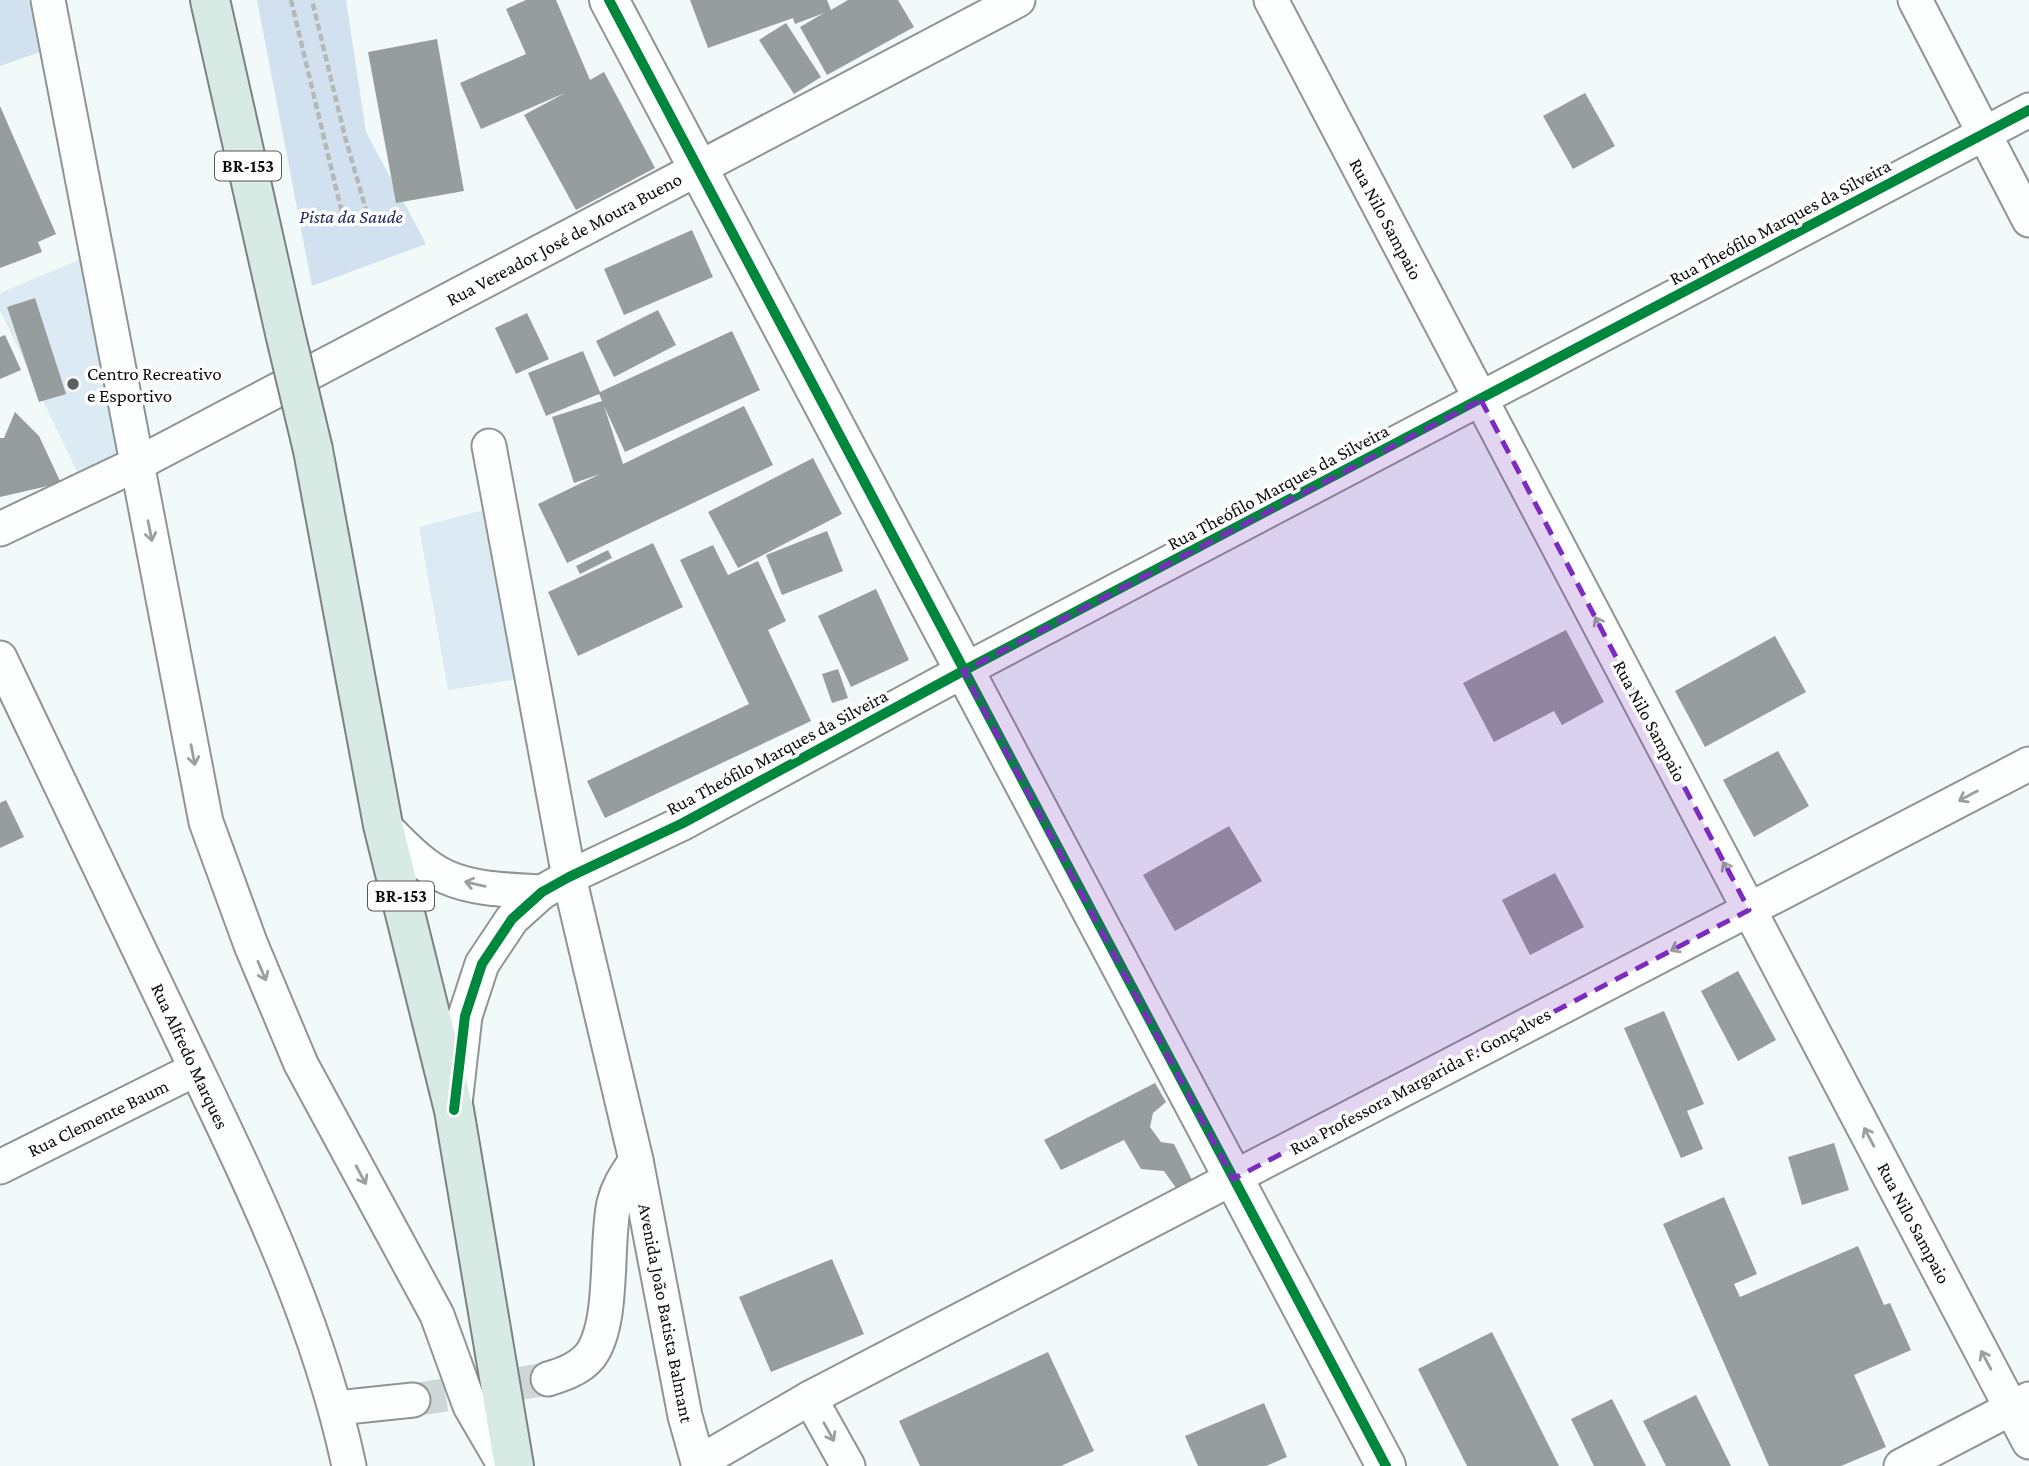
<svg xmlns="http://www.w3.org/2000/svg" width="2029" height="1466" font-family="'Crimson Pro',serif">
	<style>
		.green { fill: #d2e1ef }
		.pitch { fill: #dcebf3 }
		.building { fill: #979d9c }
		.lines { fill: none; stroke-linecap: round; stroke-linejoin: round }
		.minor-tunnel { stroke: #cfd6d6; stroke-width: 33; stroke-dasharray: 33 17; stroke-linecap: butt }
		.minor-casing { stroke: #909493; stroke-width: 37 }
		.tertiary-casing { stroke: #909493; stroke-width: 42 }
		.trunk-casing { stroke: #7d8181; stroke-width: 42 }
		.path { stroke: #b6b8b8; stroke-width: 4.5; stroke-dasharray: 7 3.5; stroke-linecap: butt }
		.minor { stroke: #fdfefe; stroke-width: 33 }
		.tertiary { stroke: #fdfefe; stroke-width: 38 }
		.trunk { stroke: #d8eae4; stroke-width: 38 }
		.trunk-bridge-casing { stroke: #7d8181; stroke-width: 42; stroke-linecap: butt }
		.trunk-bridge { stroke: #d8eae4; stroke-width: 38 }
		.cycleway-casing { stroke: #fff; stroke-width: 15 }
		.cycleway { stroke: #00873e; stroke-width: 10 }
		.oneway { stroke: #9d9e9e }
		.marked { fill: #7b2cbf; fill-opacity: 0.2; stroke: #7b2cbf; stroke-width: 5; stroke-dasharray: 14 9; stroke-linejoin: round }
		.poi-dot { fill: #5d6060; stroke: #fff; stroke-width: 2.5 }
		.labels { text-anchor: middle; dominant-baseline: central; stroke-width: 7; stroke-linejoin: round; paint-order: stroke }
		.shield { fill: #fff; stroke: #565656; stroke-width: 2 }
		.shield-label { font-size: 18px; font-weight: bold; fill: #0d0d0d }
		.park-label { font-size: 19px; font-style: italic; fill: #212960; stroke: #fff }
		.street-label { font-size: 19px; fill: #0d0d0d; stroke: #fff }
		.poi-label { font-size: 19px; fill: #0d0d0d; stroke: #fff; text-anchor: start }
	</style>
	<rect width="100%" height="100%" fill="#f1faf9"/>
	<g class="green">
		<polygon points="0,0 29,0 40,52 0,66"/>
		<polygon points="257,0 346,0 366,132 426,244 312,286"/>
	</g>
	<g class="pitch">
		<polygon points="86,257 127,458 79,476 0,310 0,293"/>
		<polygon points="491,508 524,678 448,690 419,527"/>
	</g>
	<g class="building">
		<polygon points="526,0 556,0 590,80 604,72 655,168 576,210 524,115 565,93 481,129 460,83 526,54 506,9"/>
		<polygon points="690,0 827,0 831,10 848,0 898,0 914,27 827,75 800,27 824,13 795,24 793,18 708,48"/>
		<polygon points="786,23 821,77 794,94 759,40"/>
		<polygon points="437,39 464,191 396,203 368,52"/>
		<polygon points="1585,93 1615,146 1573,169 1543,116"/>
		<polygon points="0,106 56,234 38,242 42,252 0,268"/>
		<polygon points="692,230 713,277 624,315 604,269"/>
		<polygon points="35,298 66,394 39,402 7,307"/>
		<polygon points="658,310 676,345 614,377 596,341"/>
		<polygon points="527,313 549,359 516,374 495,328"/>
		<polygon points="732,331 760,390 625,452 604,406 623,464 744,406 773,465 567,563 538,504 600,474 574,483 552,417 602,401 599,394 546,416 528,373 583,351 600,392"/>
		<polygon points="5,335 21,370 0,379 0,337"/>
		<polygon points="15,412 39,436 61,483 0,497 0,438 4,438"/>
		<polygon points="813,458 842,514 738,568 708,512"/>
		<polygon points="827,531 843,571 782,595 766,555"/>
		<polygon points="653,543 683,607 578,656 548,592"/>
		<polygon points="713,545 728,575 758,561 786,621 768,630 811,721 605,818 587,781 749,704 680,560"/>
		<polygon points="608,550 612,558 580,574 576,566"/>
		<polygon points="876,589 909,660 851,687 818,616"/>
		<polygon points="1566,630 1604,702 1562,725 1554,711 1494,742 1463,683"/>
		<polygon points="1775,636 1806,692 1705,747 1675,691"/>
		<polygon points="838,669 848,698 832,703 822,674"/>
		<polygon points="1778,751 1809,806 1754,837 1723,780"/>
		<polygon points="6,800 24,837 0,848 0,803"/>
		<polygon points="1229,826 1262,881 1175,931 1143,875"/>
		<polygon points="1555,873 1584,927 1530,955 1502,900"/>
		<polygon points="1738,971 1776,1040 1738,1061 1701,991"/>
		<polygon points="1664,1011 1704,1104 1687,1111 1703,1149 1681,1158 1624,1028"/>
		<polygon points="1155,1083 1166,1102 1153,1113 1150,1127 1161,1142 1174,1144 1195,1186 1179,1192 1164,1171 1141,1169 1124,1140 1061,1170 1044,1140"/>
		<polygon points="1834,1143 1849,1190 1802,1205 1788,1157"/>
		<polygon points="1724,1197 1757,1274 1734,1284 1740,1297 1858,1246 1884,1305 1890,1303 1911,1350 1854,1375 1886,1447 1841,1466 1769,1466 1663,1224"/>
		<polygon points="832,1259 864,1334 771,1372 739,1297"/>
		<polygon points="1492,1332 1559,1466 1467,1466 1418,1369"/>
		<polygon points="1048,1352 1094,1451 1061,1466 920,1466 899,1421"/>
		<polygon points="1696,1395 1731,1466 1666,1466 1643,1421"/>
		<polygon points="1612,1399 1646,1466 1594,1466 1571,1419"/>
		<polygon points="1264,1403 1287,1457 1266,1466 1198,1466 1185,1436"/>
	</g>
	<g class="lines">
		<polyline class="minor-tunnel" points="413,1400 548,1379"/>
		<defs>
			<g id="minor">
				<polyline points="48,0 206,822 251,945 301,1064 437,1315 470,1406 505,1466"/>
				<polyline points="1271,0 2029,1442"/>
				<polyline points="1915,0 2029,220"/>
				<polyline points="489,446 569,877 636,1160 685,1416 699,1466"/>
				<polyline points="0,529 137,464 1018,0"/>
				<path d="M0,658C63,790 126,922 189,1054C253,1188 318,1320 349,1466"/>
				<path d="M383,825C402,844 422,866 446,877C475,890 511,890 542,892"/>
				<polyline points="455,1104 465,1016 482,964 512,919 542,892 569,877 683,823 963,671 2029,110"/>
				<polyline points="0,1167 196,1069"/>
				<path d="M548,1379C564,1374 579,1369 590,1356C615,1323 605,1244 614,1203C618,1186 627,1174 636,1160"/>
				<polyline points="810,1398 848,1466"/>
				<polyline points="337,1408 413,1400"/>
				<polyline points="698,1463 810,1398 2029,764"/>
				<polyline points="1901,1466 2029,1399"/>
			</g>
			<polyline id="tertiary" points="609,0 1386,1466"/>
			<g id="trunk">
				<polyline points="210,0 285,333"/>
				<polyline points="313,450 383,825 454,1110 514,1466"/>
			</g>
		</defs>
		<use href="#minor" class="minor-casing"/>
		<use href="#tertiary" class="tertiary-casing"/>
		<use href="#trunk" class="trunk-casing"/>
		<polyline class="path" points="291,0 342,213 352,222 363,221 367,213 345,137 312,0"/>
		<use href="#minor" class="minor"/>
		<use href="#tertiary" class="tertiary"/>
		<use href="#trunk" class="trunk"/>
		<defs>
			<polyline id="trunk-bridge" points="285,333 313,450"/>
		</defs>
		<use href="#trunk-bridge" class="trunk-bridge-casing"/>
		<use href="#trunk-bridge" class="trunk-bridge"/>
		<defs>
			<g id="cycleway">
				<polyline points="609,0 1386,1466"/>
				<polyline points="454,1110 465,1016 482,964 512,919 542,892 569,877 683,823 963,671 2029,110"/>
			</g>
		</defs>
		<use href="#cycleway" class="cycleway-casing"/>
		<use href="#cycleway" class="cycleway"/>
	</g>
	<defs><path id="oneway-shaft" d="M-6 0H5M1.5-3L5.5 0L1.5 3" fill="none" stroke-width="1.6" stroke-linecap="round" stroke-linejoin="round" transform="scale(1.75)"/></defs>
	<g class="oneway">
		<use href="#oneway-shaft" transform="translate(150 531) rotate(79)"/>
		<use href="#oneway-shaft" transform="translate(1600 626) rotate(-118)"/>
		<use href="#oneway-shaft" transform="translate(193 755) rotate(79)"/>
		<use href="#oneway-shaft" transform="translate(1968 796) rotate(152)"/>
		<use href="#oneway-shaft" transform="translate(1728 871) rotate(-118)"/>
		<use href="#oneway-shaft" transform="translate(475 884) rotate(-167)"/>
		<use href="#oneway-shaft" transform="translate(1680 946) rotate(152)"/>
		<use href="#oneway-shaft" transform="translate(262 971) rotate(67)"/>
		<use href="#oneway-shaft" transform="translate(1869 1137) rotate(-118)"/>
		<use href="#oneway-shaft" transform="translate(361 1175) rotate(62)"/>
		<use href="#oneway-shaft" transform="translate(1986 1360) rotate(-118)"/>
		<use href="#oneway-shaft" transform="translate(829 1432) rotate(61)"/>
	</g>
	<path class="marked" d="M1481,400L1749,910L1233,1179L963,671Z"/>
	<circle class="poi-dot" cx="73" cy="384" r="7"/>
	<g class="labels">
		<g class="shield">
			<rect x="215" y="151.5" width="66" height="29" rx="5"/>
			<rect x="368" y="881.5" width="66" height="29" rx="5"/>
		</g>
		<g class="shield-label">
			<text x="248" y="166">BR-153</text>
			<text x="401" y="896">BR-153</text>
		</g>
		<g class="park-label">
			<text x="351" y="216">Pista da Saude</text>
		</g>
		<g class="street-label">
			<text transform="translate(1386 219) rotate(62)">Rua Nilo Sampaio</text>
			<text transform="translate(1780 222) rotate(-28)">Rua Theófilo Marques da Silveira</text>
			<text transform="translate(564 239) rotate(-28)">Rua Vereador José de Moura Bueno</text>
			<text transform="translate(1278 487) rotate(-28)">Rua Theófilo Marques da Silveira</text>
			<text transform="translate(1650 721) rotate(62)">Rua Nilo Sampaio</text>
			<text transform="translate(777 752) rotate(-28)">Rua Theófilo Marques da Silveira</text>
			<text transform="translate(190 1056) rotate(65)">Rua Alfredo Marques</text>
			<text transform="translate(1420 1081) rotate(-28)">Rua Professora Margarida F. Gonçalves</text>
			<text transform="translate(98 1118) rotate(-26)">Rua Clemente Baum</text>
			<text transform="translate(1914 1223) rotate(62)">Rua Nilo Sampaio</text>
			<text transform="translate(666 1313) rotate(79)">Avenida João Batista Balmant</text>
		</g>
		<g class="poi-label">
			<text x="87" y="373">Centro Recreativo<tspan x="87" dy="22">e Esportivo</tspan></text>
		</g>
	</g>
</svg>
